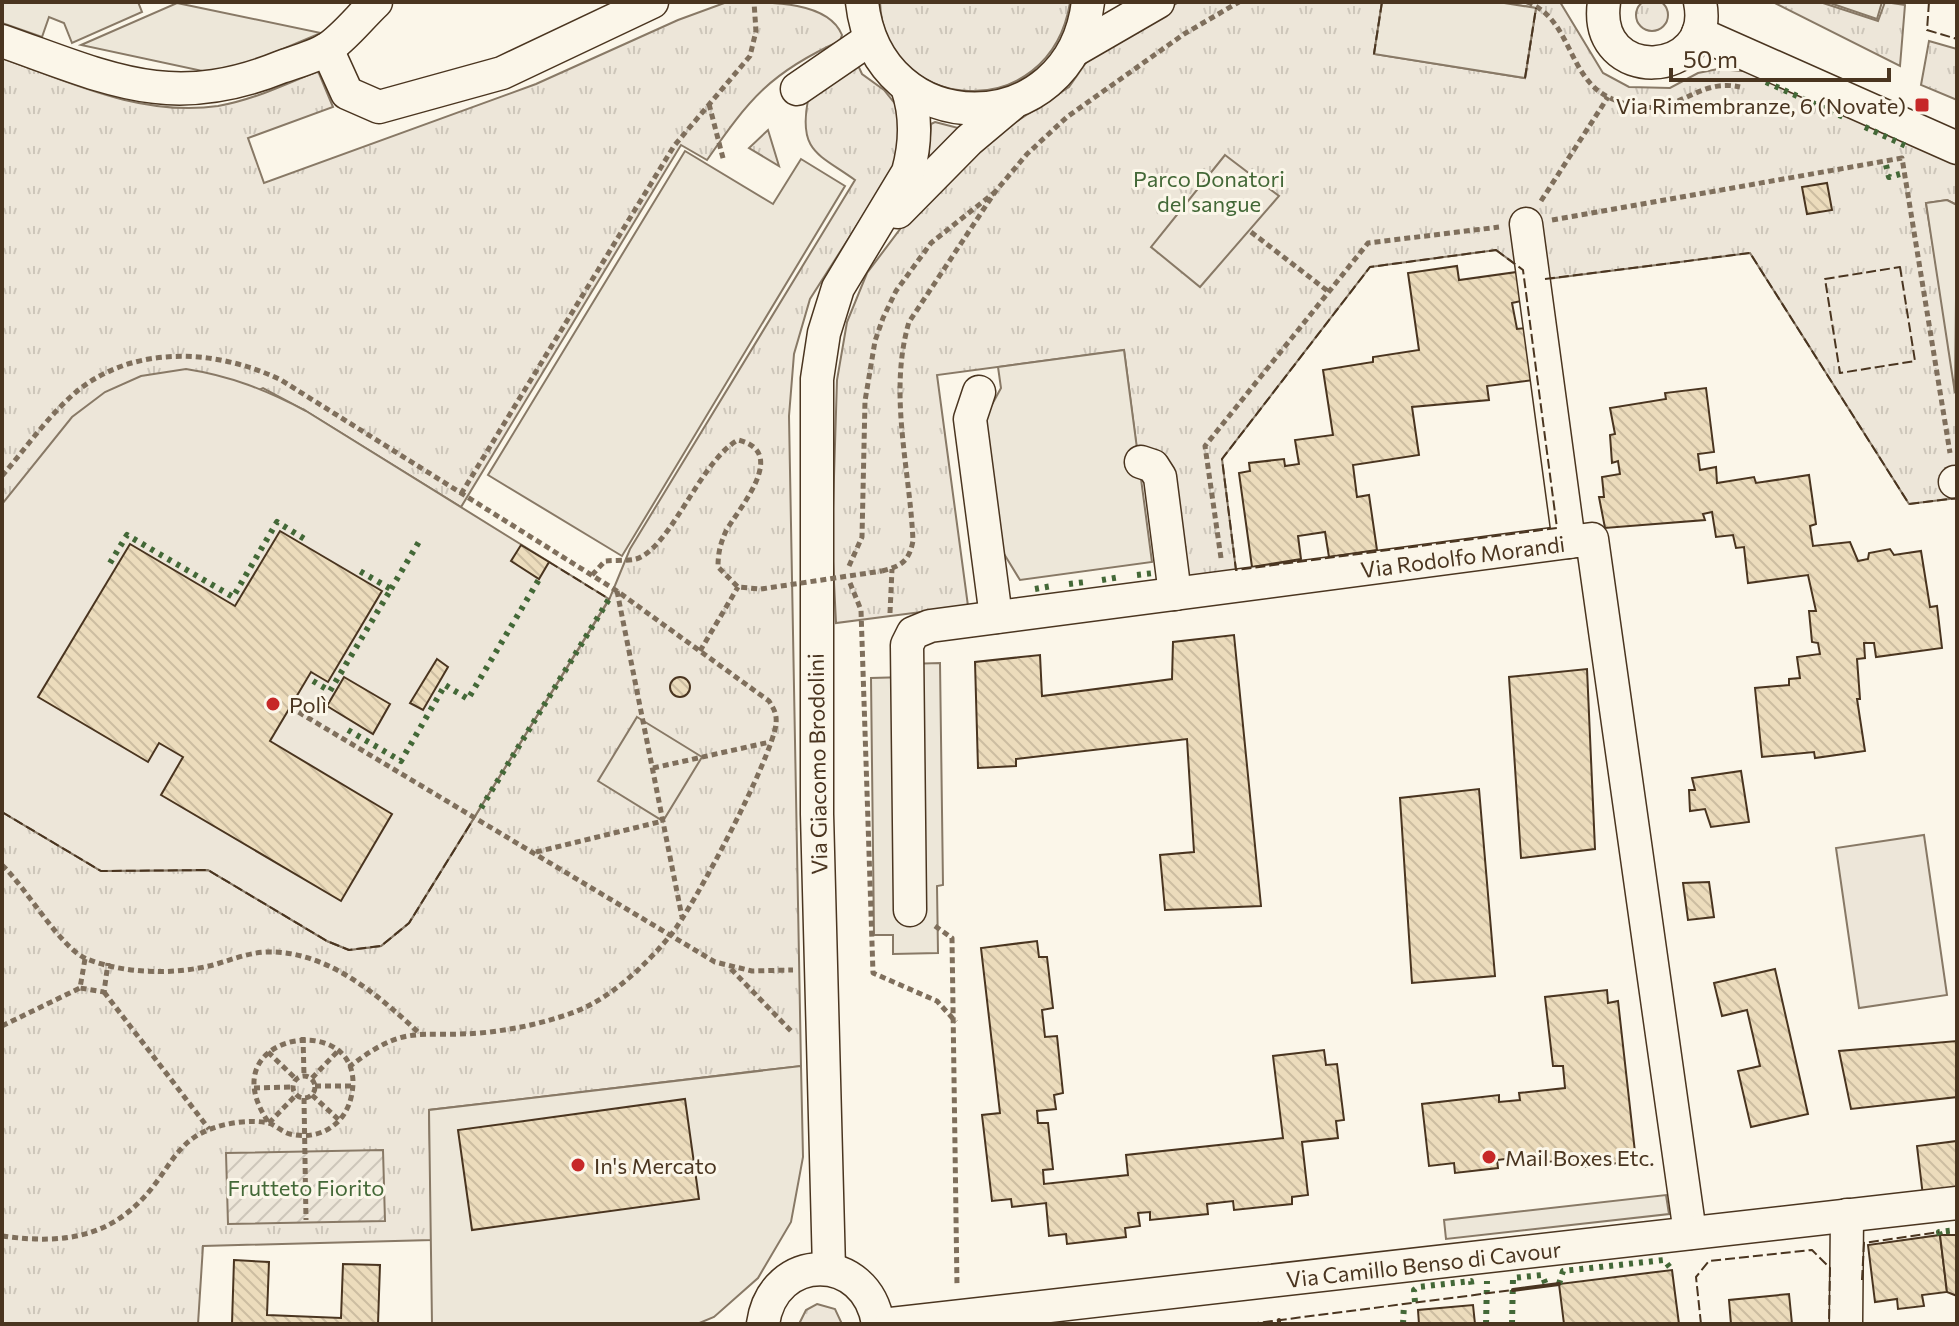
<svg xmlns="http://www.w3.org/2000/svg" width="1959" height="1326" font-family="Commissioner,sans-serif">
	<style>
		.grass { fill: url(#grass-tufts); stroke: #887966; stroke-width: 2 }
		.garden { fill: url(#garden-furrows); stroke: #887966; stroke-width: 2 }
		.pitch { fill: #ede6d9; stroke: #887966; stroke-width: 2 }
		.parking { fill: #ede7d9; stroke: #887966; stroke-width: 2 }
		.building { fill: url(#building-back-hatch); stroke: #4a3520; stroke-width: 2 }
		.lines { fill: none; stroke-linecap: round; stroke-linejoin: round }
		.minor-casing { stroke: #4a3520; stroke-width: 35 }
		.path { stroke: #7f6f5c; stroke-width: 5; stroke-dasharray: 6 4; stroke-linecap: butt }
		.minor { stroke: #fbf6e9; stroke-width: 32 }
		.path-bridge { stroke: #7f6f5c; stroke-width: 5; stroke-dasharray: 6 4; stroke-linecap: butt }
		.hedge { stroke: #436837; stroke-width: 6; stroke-dasharray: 4 6; stroke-linecap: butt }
		.fence { stroke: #4a3520; stroke-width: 2; stroke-dasharray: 10 4; stroke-linecap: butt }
		.wall { stroke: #4a3520; stroke-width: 4 }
		.poi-dot { fill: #c62828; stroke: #fbf6e9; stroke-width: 3 }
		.labels { text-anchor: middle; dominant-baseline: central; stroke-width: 6; stroke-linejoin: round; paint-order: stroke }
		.poi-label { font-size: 22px; fill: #4a3520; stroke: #fbf6e9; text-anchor: start }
		.park-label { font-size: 22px; fill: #436837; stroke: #fbf6e9 }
		.street-label { font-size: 22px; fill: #4a3520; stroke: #fbf6e9 }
	</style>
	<defs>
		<pattern id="grass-tufts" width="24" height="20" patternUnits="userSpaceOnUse" patternTransform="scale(2)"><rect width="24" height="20" fill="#ede6d9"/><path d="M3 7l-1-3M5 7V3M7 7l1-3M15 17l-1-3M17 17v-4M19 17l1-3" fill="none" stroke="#cdc6ba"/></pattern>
		<pattern id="garden-furrows" width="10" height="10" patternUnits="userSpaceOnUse" patternTransform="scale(2)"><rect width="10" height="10" fill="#ede6d9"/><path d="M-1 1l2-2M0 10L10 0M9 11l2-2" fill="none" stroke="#cdc6ba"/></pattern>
		<pattern id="building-back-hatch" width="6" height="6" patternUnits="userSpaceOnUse" patternTransform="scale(2)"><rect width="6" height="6" fill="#ecdcbc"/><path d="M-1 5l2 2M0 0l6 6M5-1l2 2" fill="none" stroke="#ccbda1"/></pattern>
	</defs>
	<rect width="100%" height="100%" fill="#fbf6e9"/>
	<g class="grass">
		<circle cx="1652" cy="15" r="16"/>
		<path d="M727,2C766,2 828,0 842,35L840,41C771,72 749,99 707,160L681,145L461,507L306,411L263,388L2,504V58C71,83 143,117 218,106C253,100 286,84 318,71L333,107L248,138L264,183L536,84L678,20Z"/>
		<path d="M880,2H1070V3C1049,127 884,114 880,2Z"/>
		<polygon points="1179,2 1382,2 1374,54 1525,78 1536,8 1498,2 1560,2 1603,73 1629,87 1670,88 1698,73 1718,69 1755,72 1957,165 1957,205 1947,200 1926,203 1957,393 1957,498 1909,504 1750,253 1524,282 1523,270 1496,250 1370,267 1222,459 1236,570 1188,577 1137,451 1124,350 937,375 968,606 836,623 832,541 837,380 847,322 867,273 913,212 996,129 1017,121 1069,87 1092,54"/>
		<polygon points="1773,2 1820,2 1878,21 1885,2 1905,5 1900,66"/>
		<polygon points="1929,41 1957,49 1957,100 1921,85"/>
		<path d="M856,61L862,74L884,90L900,110L905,150L810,299L794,354L789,416L801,1066L429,1110L432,1240L203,1246L198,1324H2V812L101,871L208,870L327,941L349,950L381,946L409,923L609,600L630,549L855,180C819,154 798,152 808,100Z"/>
		<polygon points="935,122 962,129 928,164 931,124"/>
		<polygon points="768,130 779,166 749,148"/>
		<polygon points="817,1304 835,1309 842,1324 799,1324 806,1310"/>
	</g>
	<polygon class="garden" points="383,1150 385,1221 228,1224 226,1153"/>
	<g class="pitch">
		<polygon points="1225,155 1279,196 1200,287 1151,247"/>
		<path d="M186,369C231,376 266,390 306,411L609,599L409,923L381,946L349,950L327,941L208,870L101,871L2,812V504L72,417L105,392L141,376Z"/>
		<polygon points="1924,835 1947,995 1859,1008 1836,848"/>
	</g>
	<g class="parking">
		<polygon points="2,2 138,2 142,12 72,43 64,23 49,17 42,37 2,23"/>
		<polygon points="1382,2 1498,2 1536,8 1525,78 1374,54"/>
		<polygon points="1827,2 1882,2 1877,19"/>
		<polygon points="177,3 321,33 221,75 81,45"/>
		<polygon points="685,151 773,204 801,159 845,186 622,556 488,475"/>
		<polygon points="1947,200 1957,205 1955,393 1926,203"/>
		<polygon points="1124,350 1152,562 1020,580 1001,549 983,421 1001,388 998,367"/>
		<polygon points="940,663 943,885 937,886 938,953 893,954 893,935 874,935 871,678 907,677 907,664"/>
		<polygon points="637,717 702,757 663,821 598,781"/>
		<polygon points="801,1066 803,1157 791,1222 758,1278 714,1317 697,1324 432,1324 429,1110"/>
		<polygon points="1666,1195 1669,1214 1446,1239 1444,1220"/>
	</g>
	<g class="building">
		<polygon points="1827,183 1832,210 1807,214 1802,187"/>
		<polygon points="1457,266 1459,280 1517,272 1521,301 1512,303 1517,329 1526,328 1534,380 1487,386 1489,400 1412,407 1419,455 1353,465 1357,497 1369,495 1377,550 1329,557 1325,532 1298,536 1301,559 1252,567 1239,473 1250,471 1249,463 1284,459 1285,466 1299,464 1295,440 1333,435 1323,370 1373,362 1373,357 1419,350 1408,273"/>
		<polygon points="1706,388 1714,452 1698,454 1700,470 1716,467 1717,483 1754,477 1756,483 1809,475 1816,524 1810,526 1813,546 1850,542 1858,561 1868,559 1869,553 1890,549 1894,555 1921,551 1930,607 1937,606 1942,648 1876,657 1874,643 1864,643 1865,658 1857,659 1860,699 1857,699 1865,751 1815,758 1814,752 1762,757 1755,688 1789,685 1789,679 1800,678 1797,657 1820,654 1818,643 1812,642 1809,611 1816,611 1808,575 1748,583 1744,547 1736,548 1733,535 1716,537 1712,512 1703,514 1705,520 1605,528 1599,497 1604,497 1602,477 1620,474 1618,461 1612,463 1610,435 1615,434 1610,408 1666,399 1665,393"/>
		<polygon points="280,531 382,591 328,682 311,672 270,741 392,814 341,901 161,795 183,757 159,743 148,762 38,697 130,544 235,606"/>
		<polygon points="521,545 549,562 539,579 511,561"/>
		<polygon points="1234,635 1261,906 1165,910 1160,855 1194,852 1187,739 1016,759 1016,766 978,768 975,662 1040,655 1042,696 1172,679 1173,642"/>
		<polygon points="437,659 448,667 423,710 410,703"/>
		<polygon points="1587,669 1595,849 1521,858 1509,677"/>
		<circle cx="680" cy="687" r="10"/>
		<polygon points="344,677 390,704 373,734 327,706"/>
		<polygon points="1741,771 1749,822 1711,827 1705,809 1690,811 1689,790 1695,790 1692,778"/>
		<polygon points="1479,789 1495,976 1412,983 1400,798"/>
		<polygon points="1709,882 1714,917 1688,920 1683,883"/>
		<polygon points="1037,941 1039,957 1047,957 1053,1008 1042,1010 1045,1037 1057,1036 1063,1093 1054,1095 1056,1109 1037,1111 1038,1123 1048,1123 1053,1169 1043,1170 1044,1184 1128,1175 1126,1155 1283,1138 1273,1056 1324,1050 1326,1065 1337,1064 1344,1120 1336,1121 1338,1138 1302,1142 1308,1195 1292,1197 1292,1204 1234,1210 1233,1201 1207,1204 1208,1214 1150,1220 1150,1212 1138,1213 1140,1226 1125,1228 1126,1237 1067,1244 1066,1234 1049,1236 1046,1203 1012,1207 1011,1199 992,1201 982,1115 1000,1113 981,948"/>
		<polygon points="1775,969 1808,1114 1751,1127 1738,1071 1760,1066 1747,1010 1722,1016 1714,983"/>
		<polygon points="1607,990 1608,1003 1618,1001 1636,1161 1583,1167 1583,1158 1538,1163 1537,1155 1497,1160 1498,1168 1455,1173 1454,1163 1429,1166 1422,1104 1499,1095 1499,1102 1520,1100 1519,1093 1565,1088 1563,1066 1553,1066 1545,997"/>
		<polygon points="1957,1041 1957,1097 1851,1109 1839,1051"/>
		<polygon points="685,1099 699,1199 472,1230 458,1130"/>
		<polygon points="1957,1141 1957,1192 1923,1196 1917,1146"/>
		<polygon points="1940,1235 1947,1292 1922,1295 1924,1306 1898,1309 1897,1299 1875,1302 1868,1245"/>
		<polygon points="1940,1235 1957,1235 1957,1296 1947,1292"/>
		<polygon points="234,1260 269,1262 267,1315 341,1318 343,1264 380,1265 378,1324 232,1324"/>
		<polygon points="1672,1270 1679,1324 1564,1324 1559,1284"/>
		<polygon points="1789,1294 1792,1324 1731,1324 1729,1300"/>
		<polygon points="1473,1305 1475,1324 1419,1324 1418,1310"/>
	</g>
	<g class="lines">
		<defs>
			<g id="minor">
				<path d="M862,2C878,144 1071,144 1088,2"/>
				<path d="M1604,2C1592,86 1716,79 1700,2"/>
				<polyline points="1698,33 1957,148"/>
				<path d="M2,41C108,78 170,112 281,67C295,62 314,57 327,49C345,37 360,17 376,2"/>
				<polyline points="327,49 347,93 379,107 502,73 652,2"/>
				<polyline points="1075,50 1158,2"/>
				<polyline points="797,89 870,39"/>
				<polyline points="898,212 969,140 1012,104"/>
				<polyline points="1526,224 1569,542"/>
				<polyline points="979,392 970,419 996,617"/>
				<polyline points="1141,462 1153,466 1160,477 1175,594"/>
				<polyline points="1955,482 1957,482"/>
				<path id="s1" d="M910,910L907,645L913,633L930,626L1592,539L1690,1233"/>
				<path d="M829,1269L817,814V379L824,333L838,288L908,172C916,143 917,116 907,87"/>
				<path d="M763,1324C773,1251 867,1251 878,1324"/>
				<path id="s2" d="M891,1324L1957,1203"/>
				<polyline points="1846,1324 1847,1215"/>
			</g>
		</defs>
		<use href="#minor" class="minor-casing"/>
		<g class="path">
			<path d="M1527,2C1572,19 1567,78 1610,98C1675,128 1691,76 1740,87"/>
			<polyline points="709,104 724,162"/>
			<polyline points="1541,201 1608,97"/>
			<polyline points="1552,220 1902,158 1950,453"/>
			<polyline points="1251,232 1329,292"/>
			<path d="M2,476C26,448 48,416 76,392C134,344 217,349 281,380L617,591L769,701C774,709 777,714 776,724C772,758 694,907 670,936C644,967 608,1001 569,1014C540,1024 511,1030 480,1033C416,1038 406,1023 349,1067"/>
			<polyline points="461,494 674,146 750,56 756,31 754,2"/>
			<polyline points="1221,558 1205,446 1368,243 1499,227"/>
			<polyline points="849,566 862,537 865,401 875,341 883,318 896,291 931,243 995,192"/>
			<path d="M882,571C902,566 909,561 913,541C910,469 888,393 909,322L995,192L1027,154L1067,117L1184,34L1239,2"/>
			<path d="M592,575L605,561C615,560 628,561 636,559C671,548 700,461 738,440C790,452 738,509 726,531C720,544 718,554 718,567L738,587L761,589"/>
			<polyline points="850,583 861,610 873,973 937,1001 956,1022"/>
			<polyline points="617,591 682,917"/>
			<polyline points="890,613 892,569"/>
			<polyline points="700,651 738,587"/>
			<polyline points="290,707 715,962 752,971 793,970"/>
			<polyline points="653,768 770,742"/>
			<polyline points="536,852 663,821"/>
			<path d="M2,865C25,886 61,949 87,959C125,974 174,975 213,965C231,960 247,953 266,952C326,950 377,994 418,1032"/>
			<polyline points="935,926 952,938 957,1286"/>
			<polyline points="85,959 80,988 104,992 108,963"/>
			<polyline points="731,969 791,1031"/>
			<polyline points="104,992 209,1129"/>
			<polyline points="2,1026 80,988"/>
			<polyline points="303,1037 304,1075"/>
			<polyline points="268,1052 296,1079"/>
			<circle cx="304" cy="1087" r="11"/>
			<polyline points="312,1078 338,1051"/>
			<polyline points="315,1086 353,1086"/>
			<polyline points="254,1088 293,1087"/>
			<polyline points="312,1095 340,1121"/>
			<polyline points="304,1098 306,1220"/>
			<polyline points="269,1123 296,1095"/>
			<path d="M2,1236C68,1245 117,1237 158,1180C173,1159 183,1140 208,1130C224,1123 252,1119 268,1123C276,1125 282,1132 290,1134C320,1141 347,1124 352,1093C367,1008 205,1031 269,1123"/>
		</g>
		<use href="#minor" class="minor"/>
		<polyline class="path-bridge" points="761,589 882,571"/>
		<g class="hedge">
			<polyline points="1766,82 1848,119"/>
			<polyline points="1865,127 1908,147"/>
			<polyline points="1886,165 1889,177 1900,174"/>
			<polyline points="110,563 127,535 233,597 277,522 308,541"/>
			<polyline points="1137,575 1154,573"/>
			<polyline points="1102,580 1120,577"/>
			<polyline points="1069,584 1086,582"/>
			<polyline points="391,589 420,540"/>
			<polyline points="1035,589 1052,586"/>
			<polyline points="313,681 330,691 391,589 358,570"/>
			<polyline points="348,730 401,761 445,685 468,699 541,576"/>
			<polyline points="481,808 609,599"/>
			<polyline points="1940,1235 1939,1232 1957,1230"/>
			<polyline points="1559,1284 1563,1271 1664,1260 1672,1270"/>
			<polyline points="1415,1302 1414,1290 1418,1287 1471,1281 1472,1289"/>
			<polyline points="1403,1324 1404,1304"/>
			<polyline points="1486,1324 1487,1281"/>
			<polyline points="1512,1324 1513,1278 1542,1275 1546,1285"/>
		</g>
		<g class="fence">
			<polyline points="1929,2 1927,30 1957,39"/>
			<polyline points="1374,54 1382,2"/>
			<polyline points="1525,78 1536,8"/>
			<polygon points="1496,250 1523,270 1557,528 1236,570 1222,459 1370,267"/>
			<polygon points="1900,267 1915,361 1840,373 1825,279"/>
			<polyline points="1545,279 1750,253 1909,504 1957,498"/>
			<polyline points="549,562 609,599"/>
			<polyline points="2,812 101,871 208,870 327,941 349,950 381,946 409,923 471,823"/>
			<polyline points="1862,1280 1864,1243 1939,1232"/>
			<polyline points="1249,1324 1513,1290"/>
			<polyline points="1701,1324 1696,1277 1709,1261 1812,1250 1830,1268 1829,1324"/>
		</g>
		<g class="wall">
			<polyline points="1513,1290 1559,1284"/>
			<polyline points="1279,1324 1279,1320"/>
		</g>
	</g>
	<g class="poi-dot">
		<rect x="1914" y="97" width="16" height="16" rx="4"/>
		<circle cx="273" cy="704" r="8"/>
		<circle cx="1489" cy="1157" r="8"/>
		<circle cx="578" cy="1165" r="8"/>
	</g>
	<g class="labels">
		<g class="poi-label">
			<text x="1906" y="105" text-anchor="end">Via Rimembranze, 6 (Novate)</text>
			<text x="289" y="704">Polì</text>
			<text x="1505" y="1157">Mail Boxes Etc.</text>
			<text x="594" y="1165">In's Mercato</text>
		</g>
		<g class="park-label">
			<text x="1209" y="178">Parco Donatori<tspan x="1209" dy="25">del sangue</tspan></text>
			<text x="306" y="1187">Frutteto Fiorito</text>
		</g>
		<g class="street-label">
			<text stroke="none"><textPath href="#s1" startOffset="834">Via Rodolfo Morandi</textPath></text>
			<text transform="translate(817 764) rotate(-91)">Via Giacomo Brodolini</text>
			<text stroke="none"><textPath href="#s2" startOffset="536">Via Camillo Benso di Cavour</textPath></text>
		</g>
	</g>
	<rect width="1959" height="1326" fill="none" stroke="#4a3520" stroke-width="8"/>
	<path d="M1671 68v12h218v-12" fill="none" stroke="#4a3520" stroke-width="4"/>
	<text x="1683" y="68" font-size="24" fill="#4a3520" stroke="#fbf6e9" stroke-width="6" paint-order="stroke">50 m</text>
</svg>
